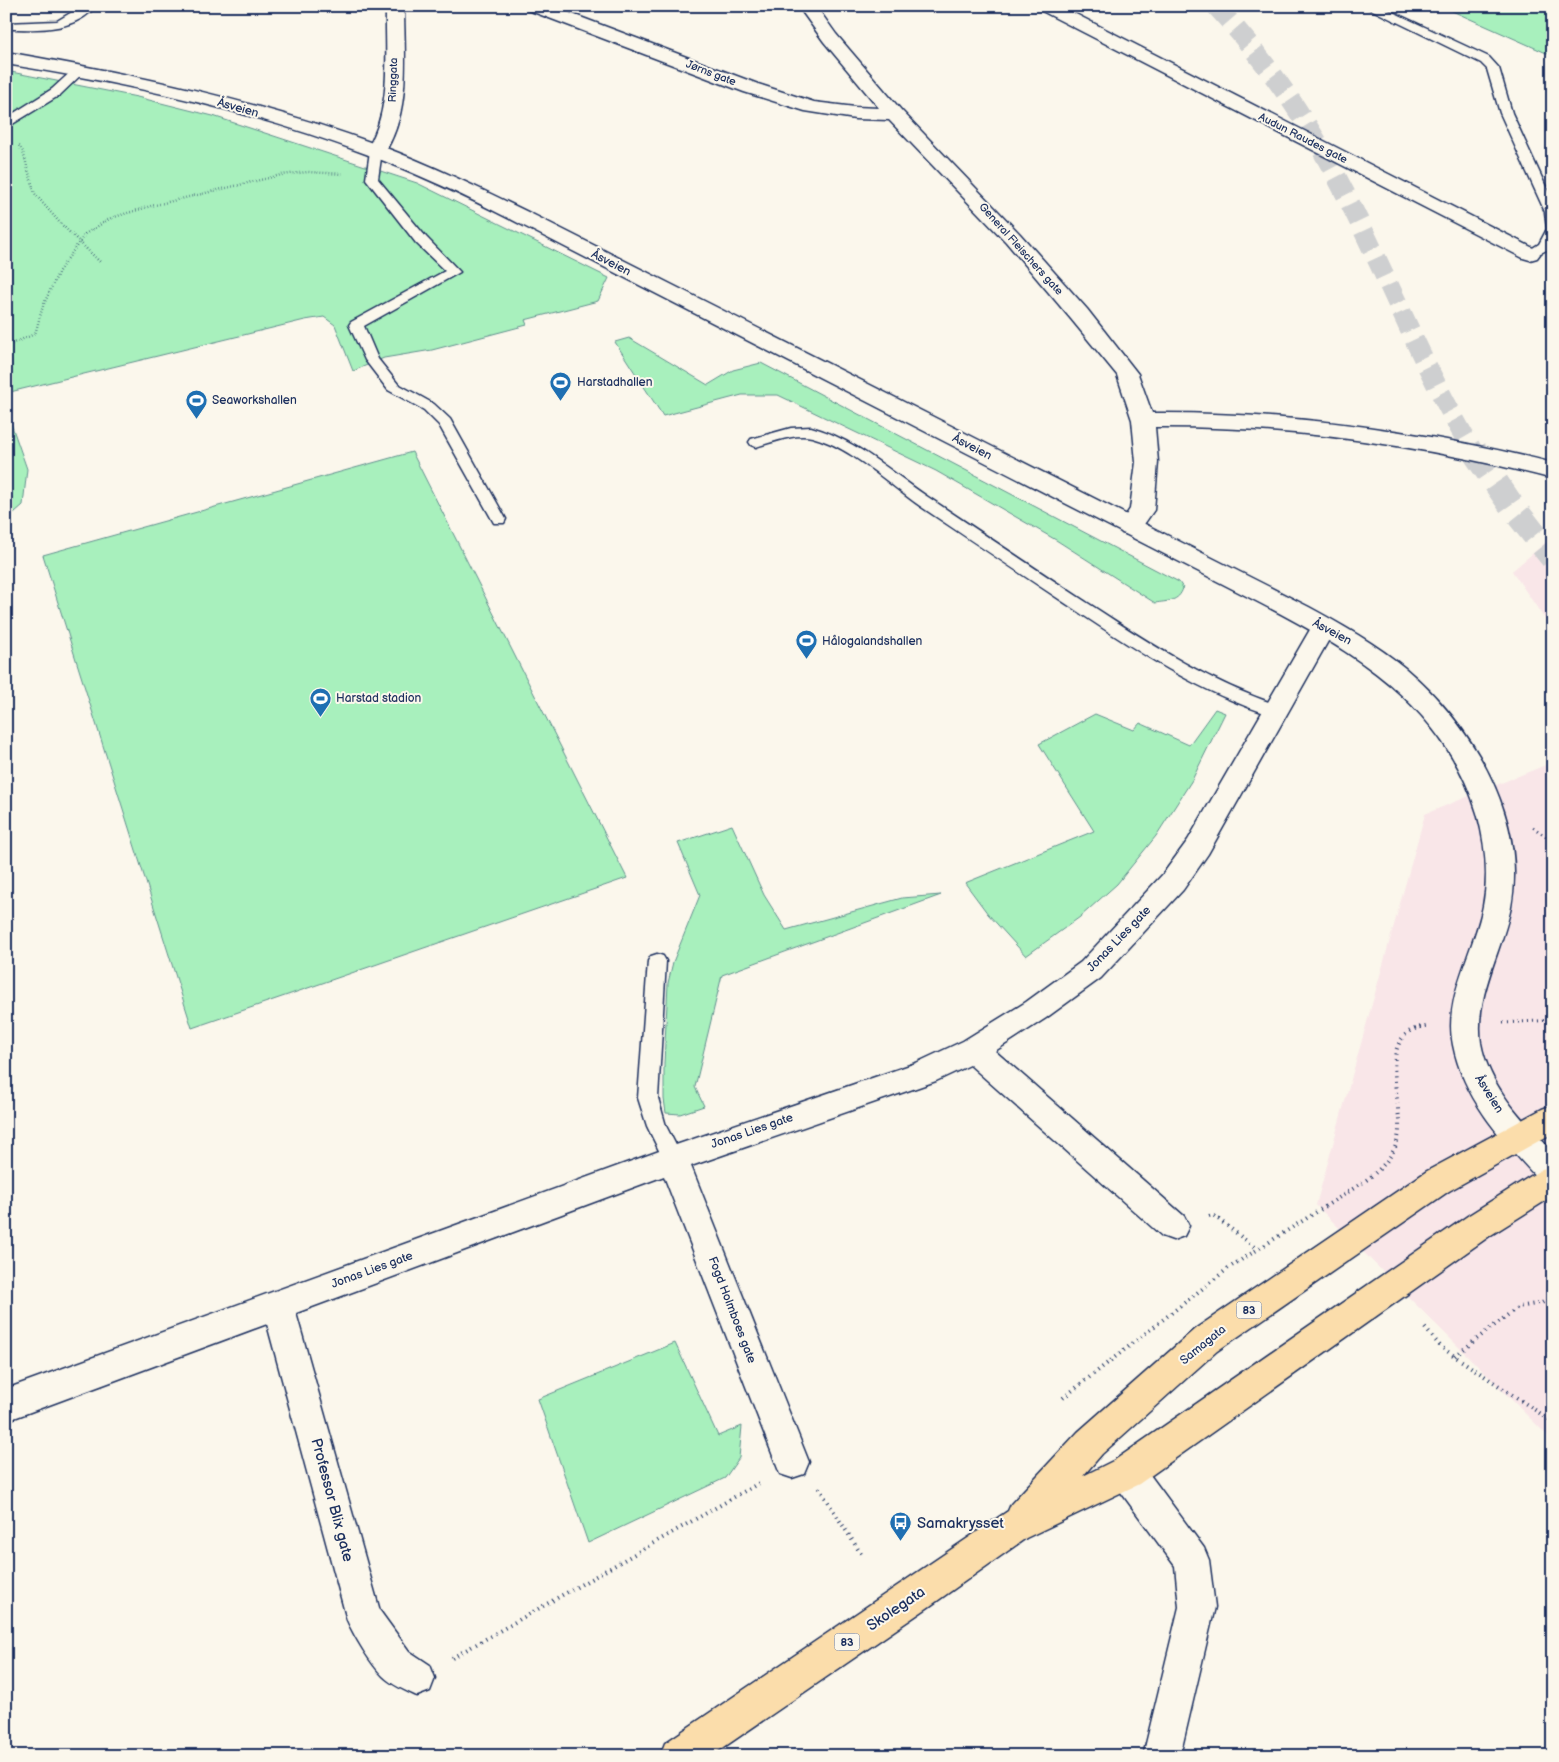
<svg xmlns="http://www.w3.org/2000/svg" width="1559" height="1762" font-family="'Balsamiq Sans',sans-serif">
	<style>
		.built { fill: #f9e6e8 }
		.green { fill: #a8f0bd; stroke: #62908e }
		.lines { fill: none; stroke-linecap: round; stroke-linejoin: round }
		.trunk-tunnel-far1 { stroke: #cecfd0; stroke-width: 20; stroke-dasharray: 20 10; stroke-linecap: butt }
		.trunk-tunnel { stroke: #cecfd0; stroke-width: 26; stroke-dasharray: 26 13; stroke-linecap: butt }
		.service-casing { stroke: #1b2f5e; stroke-width: 3 }
		.minor-casing { stroke: #1b2f5e; stroke-width: 3 }
		.tertiary-casing { stroke: #1b2f5e; stroke-width: 3 }
		.trunk-casing { stroke: #1b2f5e; stroke-width: 3 }
		.path-far2 { stroke: #1b2f5e; stroke-width: 2.5; stroke-dasharray: 0.5 2.5; stroke-linecap: butt }
		.path-far1 { stroke: #1b2f5e; stroke-width: 3; stroke-dasharray: 1 4; stroke-linecap: butt }
		.path { stroke: #1b2f5e; stroke-width: 4; stroke-dasharray: 1 4.5; stroke-linecap: butt }
		.service { fill: #fbf7ec; fill-rule: evenodd }
		.minor { fill: #fbf7ec; fill-rule: evenodd }
		.tertiary { fill: #fbf7ec; fill-rule: evenodd }
		.trunk { fill: #fbddab; fill-rule: evenodd }
		.labels { text-anchor: middle; dominant-baseline: central; stroke-width: 4; stroke-linejoin: round; paint-order: stroke }
		.far-street-label { font-size: 11px; fill: #1b2f5e; stroke: #fbf7ec }
		.shield { fill: #fbf7ec; stroke: #5e6b89; stroke-width: 1 }
		.shield-label { font-size: 11px; font-weight: bold; fill: #1b2f5e }
		.street-label { font-size: 12px; fill: #1b2f5e; stroke: #fbf7ec }
		.poi-label { font-size: 12px; fill: #1b2f5e; stroke: #fbf7ec; text-anchor: start }
		.near-street-label { font-size: 15px; fill: #1b2f5e; stroke: #fbf7ec }
		.near-poi-label { font-size: 15px; fill: #1b2f5e; stroke: #fbf7ec; text-anchor: start }
	</style>
	<rect width="100%" height="100%" fill="#fbf7ec"/>
	<filter id="ink" filterUnits="userSpaceOnUse"><feTurbulence type="fractalNoise" baseFrequency=".02" numOctaves="2"/><feDisplacementMap in="SourceGraphic" scale="10" xChannelSelector="R" yChannelSelector="G"/><feConvolveMatrix kernelMatrix="1 2 1 2 8 2 1 2 1" color-interpolation-filters="sRGB"/></filter>
	<g filter="url(#ink)">
		<g class="built">
			<polygon points="1553,536 1553,631 1512,571"/>
			<polygon points="1553,762 1553,1441 1316,1205 1425,814"/>
		</g>
		<g class="green">
			<polygon points="1441,6 1553,6 1553,56"/>
			<polygon points="6,71 137,97 213,116 417,183 609,278 598,301 525,320 527,325 432,350 384,358 353,371 335,325 324,317 305,320 10,392 7,412 27,469 23,505 6,520"/>
			<path d="M629,338L708,385L733,370L761,363L1179,582L1183,588C1179,602 1167,601 1155,603L1056,540L936,471L778,395H742L663,416L615,342Z"/>
			<polygon points="412,452 627,878 192,1028 43,555"/>
			<polygon points="1215,709 1225,713 1192,780 1156,836 1117,884 1080,917 1026,956 988,914 965,883 1094,831 1039,744 1095,714 1134,730 1140,723 1189,745"/>
			<polygon points="732,825 764,895 786,930 902,898 941,895 722,975 695,1087 704,1106 680,1114 666,1113 664,1099 664,1063 668,983 673,962 700,895 678,843"/>
			<polygon points="675,1343 718,1436 742,1426 739,1458 725,1478 588,1543 538,1399"/>
		</g>
		<g class="lines">
			<path class="trunk-tunnel-far1" d="M1216,6C1257,51 1293,99 1323,152C1378,250 1416,357 1474,453"/>
			<polyline class="trunk-tunnel" points="1474,451 1514,509 1553,558"/>
			<defs>
				<g id="service">
					<path d="M82,6H96C73,33 37,29 6,29V23L57,21Z"/>
					<polygon points="1364,6 1380,6 1489,57 1499,68 1512,113 1553,202 1553,242 1549,249 1530,258 1523,254 1539,244 1547,229 1545,212 1500,113 1487,69 1481,63"/>
					<polygon points="79,67 85,71 60,95 6,128 6,118 52,89 75,68"/>
					<polygon points="376,147 382,151 378,179 426,237 460,272 364,326 378,359 398,384 434,404 450,419 506,519 504,523 494,523 439,425 424,410 388,390 365,360 349,325 351,322 445,271 416,243 366,179 370,151"/>
					<path d="M811,427C858,440 894,475 934,501C983,534 1033,567 1083,600C1149,643 1207,682 1283,707L1285,711L1283,715L1277,717C1199,693 1135,650 1068,605C1018,572 969,539 920,506C887,483 851,447 812,437C794,433 773,442 756,447L751,445L749,442L751,439L791,428Z"/>
					<polygon points="657,954 663,956 666,961 658,1098 666,1126 683,1159 680,1165 673,1167 666,1165 647,1126 638,1098 648,961 651,956"/>
				</g>
				<g id="minor">
					<path d="M386,6H404C404,56 412,112 383,155L376,157L369,155L366,151C393,109 385,54 386,6Z"/>
					<path d="M525,6H551L758,84L814,102L855,107L879,108L824,42L798,6H816L836,34L901,110L1020,234L1087,309L1138,374L1152,413C1288,412 1421,430 1553,463V479C1422,445 1290,426 1155,427L1158,462L1154,510L1138,533L1130,535L1122,533L1118,527L1130,509L1136,462L1132,420L1117,375L1071,319L1006,242L889,120L855,119L805,111L744,92L528,10Z"/>
					<polygon points="1037,6 1060,6 1537,250 1540,254 1537,258 1530,260 1523,258 1040,10"/>
					<path d="M1324,618L1333,621L1336,627L1208,854L1183,890L1101,978L1046,1018L995,1051L1184,1216L1189,1226L1184,1236L1173,1240L1162,1236L970,1065L936,1081L691,1166L809,1462L804,1474L792,1478L780,1474L664,1176L296,1313L380,1611L409,1651L430,1665L435,1678L430,1691L417,1696C406,1691 392,1685 383,1676C371,1664 354,1636 347,1620L267,1324L6,1421V1389L673,1146L916,1063L963,1041L1026,1002L1081,962L1163,874L1188,840L1315,621Z"/>
					<polygon points="1127,1456 1139,1460 1204,1548 1209,1560 1215,1607 1180,1756 1143,1756 1179,1607 1175,1566 1115,1484 1110,1472 1115,1460"/>
				</g>
				<path id="tertiary" d="M6,52C133,74 260,101 381,146C434,166 485,191 536,216L1309,607C1342,625 1376,644 1405,668C1471,724 1528,817 1511,907C1502,952 1474,996 1481,1043C1489,1087 1523,1121 1553,1152V1186L1542,1183C1505,1143 1464,1101 1453,1045C1443,998 1474,952 1483,906C1489,876 1485,842 1477,813C1444,705 1353,651 1258,602L522,225C471,199 420,174 366,154C250,110 129,84 6,64Z"/>
				<polygon id="trunk" points="1553,1105 1553,1133 1449,1191 1217,1351 1102,1454 1083,1476 1115,1460 1469,1215 1542,1169 1553,1166 1553,1196 1491,1235 1139,1484 1026,1538 930,1606 711,1756 660,1756 665,1743 1008,1511 1011,1504 1078,1432 1195,1329 1427,1171 1542,1109"/>
			</defs>
			<use href="#service" class="service-casing"/>
			<use href="#minor" class="minor-casing"/>
			<use href="#tertiary" class="tertiary-casing"/>
			<use href="#trunk" class="trunk-casing"/>
			<g class="path-far2">
				<polyline points="19,146 23,152 35,194 59,222 100,262"/>
				<polyline points="6,346 35,334 43,306 59,271 85,234 111,218 151,206 281,175 308,172 344,174"/>
			</g>
			<g class="path-far1">
				<polyline points="1533,827 1553,842"/>
				<polyline points="1503,1023 1553,1020"/>
				<polyline points="1415,1029 1427,1026"/>
			</g>
			<g class="path">
				<polyline points="1209,1216 1213,1215 1257,1249"/>
				<polyline points="1425,1328 1441,1347 1553,1422"/>
				<polyline points="1455,1356 1518,1307 1542,1303 1553,1296"/>
				<path d="M1063,1398L1230,1267L1359,1185C1376,1174 1394,1158 1398,1138C1405,1104 1374,1038 1421,1027"/>
				<polyline points="819,1488 863,1557"/>
				<polyline points="452,1658 759,1483"/>
			</g>
			<use href="#service" class="service"/>
			<use href="#minor" class="minor"/>
			<use href="#tertiary" class="tertiary"/>
			<use href="#trunk" class="trunk"/>
		</g>
	</g>
	<defs>
		<symbol id="stadium-pin" viewBox="-11 -11 22 30"><path d="M0 17L-7.5 6A9.5 9.5 0 1 1 7.5 6Z" fill="#1f6fb2" stroke="#fbf7ec"/><path d="M0-5a6.5 5 0 1 0 0 10a6.5 5 0 1 0 0-10ZM-3.5-1.8h7v3.6h-7Z" fill="#fff"/></symbol>
		<symbol id="bus-pin" viewBox="-11 -11 22 30"><path d="M0 17L-7.5 6A9.5 9.5 0 1 1 7.5 6Z" fill="#1f6fb2" stroke="#fbf7ec"/><path d="M-5-6H5V4H4V6H2V4H-2V6H-4V4H-5ZM-3.5-4V0h7V-4ZM-3.5 1.2v1.5H-2V1.2ZM2 1.2v1.5H3.5V1.2Z" fill="#fff"/></symbol>
	</defs>
	<g fill-rule="evenodd">
		<use href="#stadium-pin" x="548" y="370" width="25" height="34"/>
		<use href="#stadium-pin" x="184" y="388" width="25" height="34"/>
		<use href="#stadium-pin" x="794" y="628" width="25" height="34"/>
		<use href="#stadium-pin" x="308" y="686" width="25" height="34"/>
		<use href="#bus-pin" x="888" y="1510" width="25" height="34"/>
	</g>
	<g class="labels">
		<g class="far-street-label">
			<text transform="translate(711 73) rotate(21)">Jørns gate</text>
			<text transform="translate(393 80) rotate(-88)">Ringgata</text>
			<text transform="translate(1303 138) rotate(27)">Audun Raudes gate</text>
			<text transform="translate(1021 249) rotate(48)">General Fleischers gate</text>
		</g>
		<g class="shield">
			<rect x="1236.5" y="1301.5" width="25" height="17" rx="4"/>
			<rect x="834.5" y="1633.5" width="25" height="17" rx="4"/>
		</g>
		<g class="shield-label">
			<text x="1249" y="1310">83</text>
			<text x="847" y="1642">83</text>
		</g>
		<g class="street-label">
			<text transform="translate(238 108) rotate(16)">Åsveien</text>
			<text transform="translate(611 263) rotate(27)">Åsveien</text>
			<text transform="translate(972 447) rotate(27)">Åsveien</text>
			<text transform="translate(1332 632) rotate(28)">Åsveien</text>
			<text transform="translate(1119 939) rotate(-46)">Jonas Lies gate</text>
			<text transform="translate(1489 1094) rotate(58)">Åsveien</text>
			<text transform="translate(752 1131) rotate(-19)">Jonas Lies gate</text>
			<text transform="translate(372 1270) rotate(-20)">Jonas Lies gate</text>
			<text transform="translate(732 1310) rotate(69)">Fogd Holmboes gate</text>
			<text transform="translate(1203 1345) rotate(-39)">Samagata</text>
		</g>
		<g class="poi-label">
			<text x="577" y="382">Harstadhallen</text>
			<text x="212" y="400">Seaworkshallen</text>
			<text x="822" y="641">Hålogalandshallen</text>
			<text x="336" y="698">Harstad stadion</text>
		</g>
		<g class="near-street-label">
			<text transform="translate(332 1500) rotate(75)">Professor Blix gate</text>
			<text transform="translate(896 1609) rotate(-34)">Skolegata</text>
		</g>
		<g class="near-poi-label">
			<text x="917" y="1523">Samakrysset</text>
		</g>
	</g>
	<rect width="1559" height="1762" fill="none" stroke="#fbf7ec" stroke-width="25"/>
	<rect x="12" y="12" width="1534" height="1737" fill="none" stroke="#1b2f5e" stroke-width="2" filter="url(#ink)"/>
</svg>
